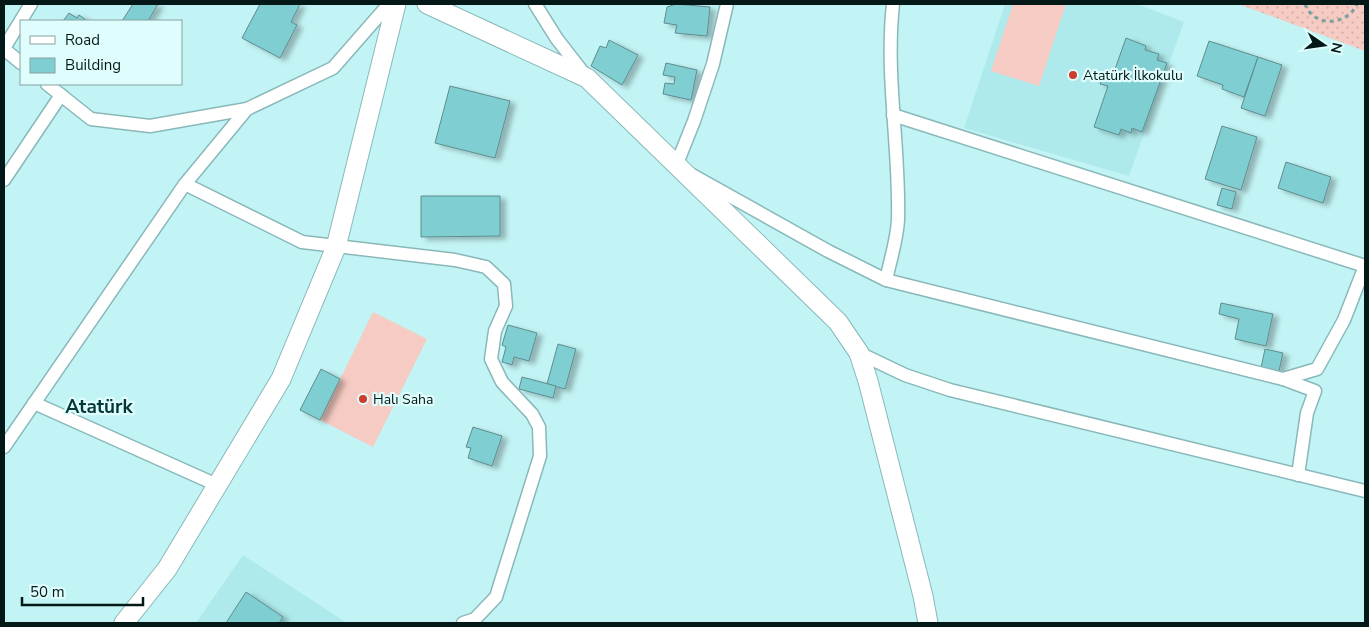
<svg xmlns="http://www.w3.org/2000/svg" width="1369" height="627" font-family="'Nunito Sans',sans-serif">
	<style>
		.built { fill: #aeeaeb }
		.park { fill: url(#park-dots) }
		.pitch { fill: #f5cbc3 }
		.building { fill: #7fced1; stroke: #5f8c8e; filter: url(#shadow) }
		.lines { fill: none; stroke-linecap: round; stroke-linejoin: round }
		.street-casing { stroke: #89b8b9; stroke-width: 15 }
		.secondary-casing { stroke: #89b8b9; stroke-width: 21 }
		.path { stroke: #7aa0a1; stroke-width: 3; stroke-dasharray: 4 4; stroke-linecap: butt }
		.street { stroke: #fff; stroke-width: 12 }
		.secondary { stroke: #fff; stroke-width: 19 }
		.poi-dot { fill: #ca3d2b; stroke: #e0fdfe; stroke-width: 2 }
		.labels { text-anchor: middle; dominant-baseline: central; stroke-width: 4.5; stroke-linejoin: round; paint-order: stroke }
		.poi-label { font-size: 14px; fill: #051818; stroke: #e0fdfe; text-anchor: start }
		.district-label { font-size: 19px; font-weight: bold; fill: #043738; stroke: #e0fdfe }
	</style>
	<defs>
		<pattern id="park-dots" width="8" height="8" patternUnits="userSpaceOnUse" patternTransform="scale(1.25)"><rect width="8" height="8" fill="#f5cbc3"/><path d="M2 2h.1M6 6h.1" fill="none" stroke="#d1aea7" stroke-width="1.8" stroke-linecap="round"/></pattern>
		<filter id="shadow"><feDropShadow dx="5.5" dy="3" stdDeviation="2.5" flood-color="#0004"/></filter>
	</defs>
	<rect width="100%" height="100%" fill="#c3f4f5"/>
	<g class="built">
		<polygon points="1005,4 1137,4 1184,22 1129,176 964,128"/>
		<polygon points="243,555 347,623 196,623"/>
	</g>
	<polygon class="park" points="1238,4 1365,4 1365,51"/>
	<g class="pitch">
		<polygon points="1013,4 1066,4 1039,86 991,71"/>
		<polygon points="373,312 427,339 373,447 320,420"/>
	</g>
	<g class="building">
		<polygon points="133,4 158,4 148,21 122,21"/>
		<polygon points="260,4 300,4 291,22 297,25 280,58 242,38"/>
		<polygon points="676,4 710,7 707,36 675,33 677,25 664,23 667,7"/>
		<polygon points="69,13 77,18 79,15 85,19 83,21 63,21"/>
		<polygon points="1126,38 1146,46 1145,50 1159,54 1157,60 1167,63 1142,132 1132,128 1131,133 1121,129 1119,135 1094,127 1108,86 1100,84 1106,69 1114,72"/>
		<polygon points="609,40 638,55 622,85 591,66 600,46 606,48"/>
		<polygon points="1209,41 1258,57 1244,97 1222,89 1223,85 1197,76"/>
		<polygon points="1258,57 1282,65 1265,116 1241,108"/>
		<polygon points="666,63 697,70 691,100 663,94 665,83 674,84 675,77 663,75"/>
		<polygon points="450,86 510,101 495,158 435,143"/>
		<polygon points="1222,126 1257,137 1241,190 1205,179"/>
		<polygon points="1286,162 1331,177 1323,203 1278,188"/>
		<polygon points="1222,188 1236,192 1232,209 1217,205"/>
		<polygon points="421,196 500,196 500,236 421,237"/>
		<polygon points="1221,303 1273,314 1266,346 1235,339 1239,319 1219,314"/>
		<polygon points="508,325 537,333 529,361 514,357 512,365 502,362 506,347 502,345"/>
		<polygon points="558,344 576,349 565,389 547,384"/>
		<polygon points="1265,349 1283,353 1279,371 1261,368"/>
		<polygon points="321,369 340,379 320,420 300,410"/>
		<polygon points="522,377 556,386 553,398 519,389"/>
		<polygon points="473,427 502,436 492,466 468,458 471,448 466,447"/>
		<polygon points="246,592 283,617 279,623 226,623"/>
	</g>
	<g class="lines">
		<defs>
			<g id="street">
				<polyline points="535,4 557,39 585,75"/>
				<polyline points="727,4 713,64 694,121 676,166 828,251 886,280 1283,379 1315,391 1307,413 1298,475"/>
				<polyline points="4,48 31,4"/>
				<polyline points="4,49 21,63"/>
				<polyline points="47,84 91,119 150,126 247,109 333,68 389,4"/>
				<polyline points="893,115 1365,266"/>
				<polyline points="4,180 61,95"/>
				<polyline points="185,184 302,242 455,260 486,267 504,284 506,306 495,331 491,359 502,382 532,414 539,427 540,456 496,597 475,619 463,623"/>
				<path d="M886,280C890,261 897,240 898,220C900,148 885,76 893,4"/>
				<polyline points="859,353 905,375 950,390 1365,491"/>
				<polyline points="1283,379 1317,369 1344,320 1365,266"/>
				<polyline points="34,403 217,485"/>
				<polyline points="4,447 185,184 247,109"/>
			</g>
			<g id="secondary">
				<polyline points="427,4 587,78 838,322 859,353 868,381 923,596 928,623"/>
				<polyline points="124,623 167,569 281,379 336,247 396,4"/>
			</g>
		</defs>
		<use href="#street" class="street-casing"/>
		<use href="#secondary" class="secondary-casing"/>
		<path class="path" d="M1305,4C1314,28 1347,26 1357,4"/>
		<use href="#street" class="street"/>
		<use href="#secondary" class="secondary"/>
	</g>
	<g class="poi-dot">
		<circle cx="1073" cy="75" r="5"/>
		<circle cx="363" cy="399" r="5"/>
	</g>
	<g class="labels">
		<g class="poi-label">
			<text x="1083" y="75">Atatürk İlkokulu</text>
			<text x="373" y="399">Halı Saha</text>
		</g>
		<g class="district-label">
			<text x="99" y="407">Atatürk</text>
		</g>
	</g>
	<rect width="1369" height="627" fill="none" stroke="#051818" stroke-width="10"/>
	<rect x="20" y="20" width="162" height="65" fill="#e0fdfe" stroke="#88a1a2"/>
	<rect x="30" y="36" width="25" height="8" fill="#ffffff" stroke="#88a1a2"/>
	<text x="65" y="45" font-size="15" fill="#051818">Road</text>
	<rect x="30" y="58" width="25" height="15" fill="#7fced1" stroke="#88a1a2"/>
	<text x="65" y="70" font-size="15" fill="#051818">Building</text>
	<g transform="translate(1324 45) rotate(103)" stroke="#e0fdfe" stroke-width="4" paint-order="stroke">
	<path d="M0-4L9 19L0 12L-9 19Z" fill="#051818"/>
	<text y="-8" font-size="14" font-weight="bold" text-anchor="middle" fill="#051818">N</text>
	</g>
	<path d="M22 597v8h121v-8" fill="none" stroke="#051818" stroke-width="2.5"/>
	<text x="30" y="597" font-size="15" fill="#051818" stroke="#e0fdfe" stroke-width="4" paint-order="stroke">50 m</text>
</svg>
